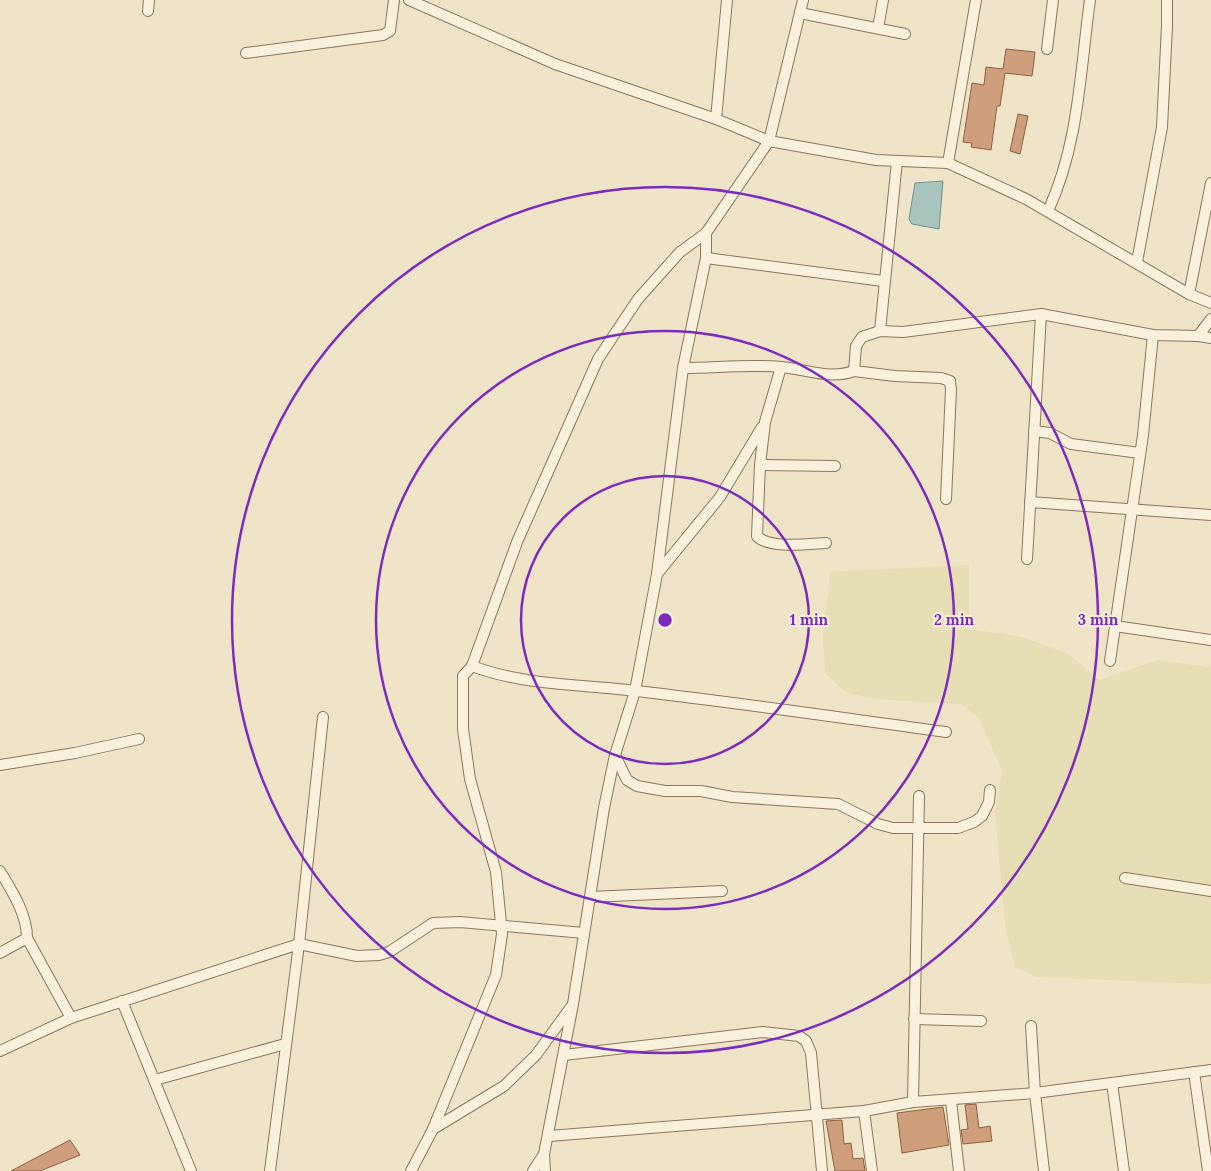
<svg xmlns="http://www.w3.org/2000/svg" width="1211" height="1171" font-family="Lora,serif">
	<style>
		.farmland { fill: #e6deb5 }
		.water { fill: #a9c4bc; stroke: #6f938a }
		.building { fill: #cf9f7d; stroke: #8d5f41 }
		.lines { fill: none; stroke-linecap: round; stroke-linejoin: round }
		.street-casing { stroke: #8d765c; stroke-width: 12 }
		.street { stroke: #faf1dc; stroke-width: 10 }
		.ring { fill: none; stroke: #7b2cbf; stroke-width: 2.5 }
		.centre { fill: #7b2cbf; stroke: #f7eed8; stroke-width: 2.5 }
		.ring-label { font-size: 15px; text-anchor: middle; font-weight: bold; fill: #7b2cbf; stroke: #f7eed8; stroke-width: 4.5; stroke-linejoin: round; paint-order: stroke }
	</style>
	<rect width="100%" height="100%" fill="#f0e4c8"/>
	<polygon class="farmland" points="969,565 969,629 1023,637 1068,654 1100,680 1157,660 1208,667 1211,666 1211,983 1205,984 1037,977 1015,967 1005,925 995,812 1002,771 979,718 960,704 873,699 845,692 825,673 823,638 830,572"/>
	<polygon class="water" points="943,181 939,229 912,224 909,219 915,183"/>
	<g class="building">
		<polygon points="1006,49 1035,52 1032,76 1005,73 1000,106 997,106 991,150 971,147 972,143 963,142 972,83 984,85 986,67 1003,69"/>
		<polygon points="1018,114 1028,116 1020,154 1010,151"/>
		<polygon points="976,1104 979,1128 990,1126 992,1141 963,1144 961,1130 968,1129 965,1105"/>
		<polygon points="943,1107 949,1145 902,1153 897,1113"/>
		<polygon points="842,1120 844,1144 851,1143 853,1159 863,1158 865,1171 835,1171 826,1121"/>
		<polygon points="70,1140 80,1155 40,1171 11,1171"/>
	</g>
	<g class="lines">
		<defs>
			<g id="street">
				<polyline points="409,0 555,64 716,119 769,141 876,160 948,163 1026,199 1189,294 1211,303"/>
				<polyline points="148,11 149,0"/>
				<polyline points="800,13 905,34"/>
				<polyline points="878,28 883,0"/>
				<polyline points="1047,49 1053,0"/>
				<polyline points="246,53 383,35 390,31 394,0"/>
				<polyline points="716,119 727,0"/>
				<polyline points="948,163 976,0"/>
				<path d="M1048,211C1079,144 1080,72 1090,0"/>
				<polyline points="706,258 883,281"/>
				<polyline points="1137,262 1162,127 1167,26 1167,0"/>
				<polyline points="1189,294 1211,183"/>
				<polyline points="880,331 897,161"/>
				<polyline points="1198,336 1211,338"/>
				<path d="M781,367L765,422L760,465L757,536C768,549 808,544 826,543"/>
				<path d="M683,368C715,368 749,364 781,367C806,369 829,380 854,371L856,346L862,337L880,331L903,332L1041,314L1153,335L1198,336L1211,319"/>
				<polyline points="854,371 895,376 941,378 950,381 951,390 946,499"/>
				<polyline points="1034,431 1050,433 1071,444 1140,453"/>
				<polyline points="760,465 835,466"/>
				<polyline points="1030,502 1211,515"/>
				<polyline points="1027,559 1041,314"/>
				<polyline points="657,574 720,497 762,427"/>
				<polyline points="1115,626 1211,640"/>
				<polyline points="1110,661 1143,435 1153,335"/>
				<polyline points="472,666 517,542 598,359 638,299 680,252 706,233"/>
				<polyline points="615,755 627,780 637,786 665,791 701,791 732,797 838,804 878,824 893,828 958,828 974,822 982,816 989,802 990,790"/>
				<polyline points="0,765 75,753 139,739"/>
				<path d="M0,871C12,891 27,914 27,938L71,1018"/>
				<polyline points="1125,878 1211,891"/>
				<polyline points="590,897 722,891"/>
				<polyline points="0,953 27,938"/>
				<polyline points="122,1001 191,1171"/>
				<polyline points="914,1019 981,1021"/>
				<polyline points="1031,1026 1035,1093 1044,1171"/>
				<polyline points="0,1051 71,1018 299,944 357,956 379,955 389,952 433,923 460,922 584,933"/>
				<polyline points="564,1055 763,1032 799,1036 806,1041 811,1053 822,1171"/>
				<polyline points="1194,1072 1208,1171"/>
				<polyline points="155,1080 285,1044"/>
				<polyline points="1112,1083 1124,1171"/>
				<polyline points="951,1101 959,1171"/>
				<polyline points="913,1102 919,796"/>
				<polyline points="864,1111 872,1171"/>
				<polyline points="433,1129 504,1086 536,1055 571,1007"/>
				<polyline points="549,1136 864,1111 913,1102 1035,1093 1211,1070"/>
				<polyline points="270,1171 299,944 323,717"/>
				<path d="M411,1171L433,1129L496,975L502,934L496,872L470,779L463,729V676L472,666C525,686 581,684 637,691C740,703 843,718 946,732"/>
				<polyline points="533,1171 544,1154"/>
				<polyline points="545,1171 544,1154 573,1004 604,808 615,755 635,691 657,574 683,368 706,258 706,233 769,141 803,0"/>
			</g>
		</defs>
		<use href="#street" class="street-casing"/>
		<use href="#street" class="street"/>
	</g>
	<g class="ring">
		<circle cx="665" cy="620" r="144"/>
		<circle cx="665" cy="620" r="289"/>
		<circle cx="665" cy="620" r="433"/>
	</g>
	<circle cx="665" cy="620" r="8" class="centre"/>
	<g class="ring-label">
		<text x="809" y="625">1 min</text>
		<text x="954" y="625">2 min</text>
		<text x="1098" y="625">3 min</text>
	</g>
</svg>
